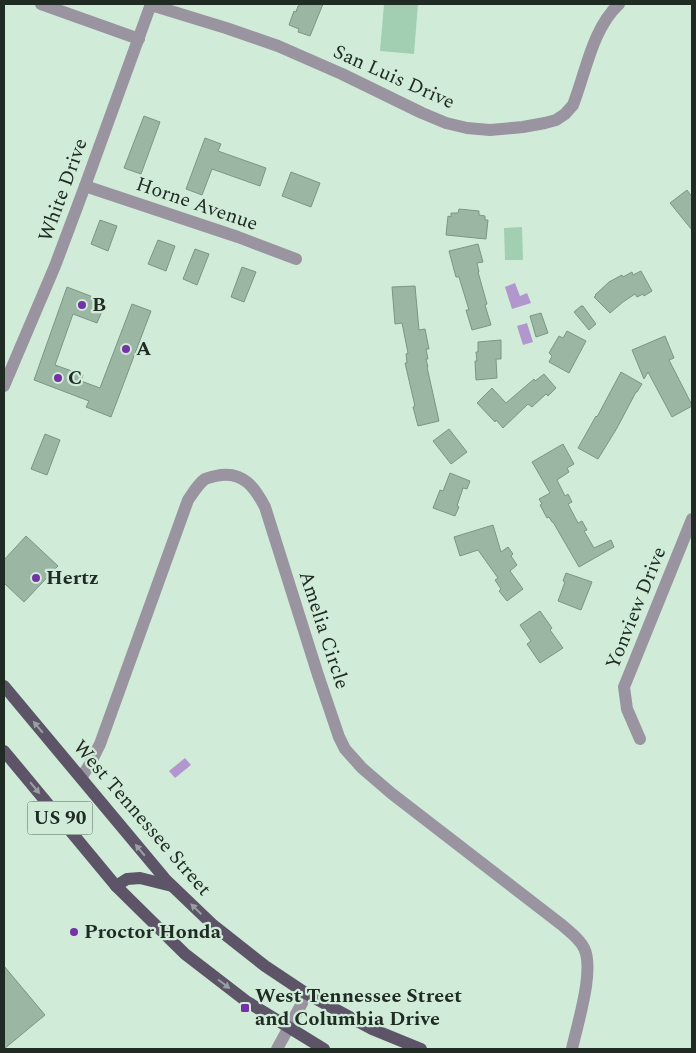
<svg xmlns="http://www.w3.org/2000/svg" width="696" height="1053" font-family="Spectral,serif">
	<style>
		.green { fill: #a2cfb1 }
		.water { fill: #b197cd }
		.building { fill: #9cb6a4; stroke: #7c9684 }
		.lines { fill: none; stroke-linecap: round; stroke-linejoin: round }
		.minor { stroke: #9a94a0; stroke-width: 12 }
		.major { stroke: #5d5468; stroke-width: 12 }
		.oneway { fill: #96a0a0 }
		.poi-dot { fill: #7432a6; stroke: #d0ecd8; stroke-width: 2 }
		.labels { text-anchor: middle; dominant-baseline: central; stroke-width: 4.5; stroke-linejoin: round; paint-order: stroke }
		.shield { fill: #d0ecd8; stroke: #556559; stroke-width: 1 }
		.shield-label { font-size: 19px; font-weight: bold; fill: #202b23 }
		.street-label { font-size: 20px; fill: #202b23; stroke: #d0ecd8 }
		.poi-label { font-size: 20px; font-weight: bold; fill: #202b23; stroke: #d0ecd8; text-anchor: start }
	</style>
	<rect width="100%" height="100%" fill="#d0ecd8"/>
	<g class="green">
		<polygon points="384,4 418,4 414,54 380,51"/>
		<polygon points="522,227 523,260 505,260 504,228"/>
	</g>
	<g class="water">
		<polygon points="515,283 520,296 527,293 531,303 512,309 505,287"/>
		<polygon points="527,323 533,342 523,345 517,326"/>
		<polygon points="185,758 191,765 175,778 169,771"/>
	</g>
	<g class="building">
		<polygon points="300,4 323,4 310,36 298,32 299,29 289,25 294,11 296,12 298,6 299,6"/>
		<polygon points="144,116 160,122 141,174 124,168"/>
		<polygon points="205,138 221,144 218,151 266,168 260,186 212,169 202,195 186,189"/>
		<polygon points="291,172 320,183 311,207 282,196"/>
		<polygon points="687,190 692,197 692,230 670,203"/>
		<polygon points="459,209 479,211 479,215 485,216 485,220 488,220 486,239 446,235 448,216 451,217 451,213 458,213"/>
		<polygon points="100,220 117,226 108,251 91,244"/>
		<polygon points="158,240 175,246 166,271 148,264"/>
		<polygon points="478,244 483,262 477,263 479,272 478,272 487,304 485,305 491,325 472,330 466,310 469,310 459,277 456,277 449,251"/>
		<polygon points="195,249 209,254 197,285 183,279"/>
		<polygon points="242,267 256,272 244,302 231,297"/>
		<polygon points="641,271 652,291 644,296 643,294 637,297 635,294 623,302 610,313 594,297 596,296 595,295 609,282 622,275 623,277 632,272 633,275"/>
		<polygon points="415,286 419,330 425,329 429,349 426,349 428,359 426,359 428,367 427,367 439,421 418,426 413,407 415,406 405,363 407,363 406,354 408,353 402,323 395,324 392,287"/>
		<polygon points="67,287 106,302 97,323 73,314 55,365 83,375 81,381 100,388 132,304 151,311 111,417 86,407 89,401 34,380"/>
		<polygon points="581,306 583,306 596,324 589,330 574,312"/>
		<polygon points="541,313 548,333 536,337 530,316"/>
		<polygon points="567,331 586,341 569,373 549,362 552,356 549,353 559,336 563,338"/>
		<polygon points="665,336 674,358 669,360 692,405 692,406 672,417 648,372 644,379 632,350"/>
		<polygon points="501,340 501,359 496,359 497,378 476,380 475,361 477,361 476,352 478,352 478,342"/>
		<polygon points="621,372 642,384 637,392 636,392 617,428 598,459 578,448 596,416 597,417"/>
		<polygon points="544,374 556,388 548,396 546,394 532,407 528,404 503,428 496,420 495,422 477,403 492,388 506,403 534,379 535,381"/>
		<polygon points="449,429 467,452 451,464 433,441"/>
		<polygon points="45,434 60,440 47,475 31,469"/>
		<polygon points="563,444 574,464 567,468 569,472 557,480 565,496 568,494 572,502 568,504 578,523 582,521 587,530 584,531 594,548 611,540 614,547 579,567 553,522 552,522 549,517 547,518 540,505 542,504 539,499 550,493 532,462"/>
		<polygon points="450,473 470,481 467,489 463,488 457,506 459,507 455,516 433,508 440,490 443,491"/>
		<polygon points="493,525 501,552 508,547 513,554 511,556 517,565 510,571 523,589 507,601 499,591 501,589 495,580 498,578 478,550 460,556 454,537"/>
		<polygon points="26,536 58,566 24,602 4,583 4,560"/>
		<polygon points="566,573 592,582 581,610 558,601 565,582 563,581"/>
		<polygon points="540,611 552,628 550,630 563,648 540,663 527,644 531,641 520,625"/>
		<polygon points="4,966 45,1015 4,1049"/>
	</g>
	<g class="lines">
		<g class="minor">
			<polyline points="41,4 139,39"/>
			<path d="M151,5L226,28L278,46L342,74L422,113L446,123L467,128L490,130L523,127L545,123L556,120L565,114L573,105C586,72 592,29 619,4"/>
			<polyline points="85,186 238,237 296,259"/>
			<polyline points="4,386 55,266 85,186 151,4"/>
			<polyline points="640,739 627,709 624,687 692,519"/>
			<path d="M81,778L90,764L100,744L188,500C193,493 198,484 205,479C210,477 216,476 221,475C244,472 255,488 265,507L318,675L339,737L345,749L362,768L391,793L562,925C570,932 580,939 584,948C595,970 577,1025 572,1049"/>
			<polyline points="277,1049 307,994"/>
		</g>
		<g class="major">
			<polyline points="4,686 166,880 213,925 265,966 307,994 372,1029 421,1049"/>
			<polyline points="4,751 116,886 185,954 246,1001 324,1049"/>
			<polyline points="116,886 127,879 140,878 172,886"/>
		</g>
	</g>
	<defs><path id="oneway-solid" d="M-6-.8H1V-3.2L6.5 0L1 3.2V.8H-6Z" transform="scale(1.25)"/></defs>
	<g class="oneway">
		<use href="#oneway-solid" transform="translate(38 727) rotate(-130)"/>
		<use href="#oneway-solid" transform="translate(35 788) rotate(50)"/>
		<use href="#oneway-solid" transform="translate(140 850) rotate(-130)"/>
		<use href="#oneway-solid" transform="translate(196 909) rotate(-136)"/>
		<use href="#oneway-solid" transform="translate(224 984) rotate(37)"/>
	</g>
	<g class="poi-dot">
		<circle cx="82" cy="305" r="5"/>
		<circle cx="126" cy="349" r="5"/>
		<circle cx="58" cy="378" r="5"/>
		<circle cx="36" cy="578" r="5"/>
		<circle cx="74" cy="932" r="5"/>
		<rect x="240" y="1003" width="10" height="10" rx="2.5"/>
	</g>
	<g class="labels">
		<rect class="shield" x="27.5" y="801.5" width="65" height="33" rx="4"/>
		<g class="shield-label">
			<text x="60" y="818">US 90</text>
		</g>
		<g class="street-label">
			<text transform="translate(394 77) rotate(24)">San Luis Drive</text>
			<text transform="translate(63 190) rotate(-70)">White Drive</text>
			<text transform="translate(197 204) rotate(19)">Horne Avenue</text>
			<text transform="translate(636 608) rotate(-68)">Yonview Drive</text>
			<text transform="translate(324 630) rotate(72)">Amelia Circle</text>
			<text transform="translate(142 818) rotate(49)">West Tennessee Street</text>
		</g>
		<g class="poi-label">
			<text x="92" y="305">B</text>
			<text x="136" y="349">A</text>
			<text x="68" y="378">C</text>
			<text x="46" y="578">Hertz</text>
			<text x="84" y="932">Proctor Honda</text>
			<text x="255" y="996">West Tennessee Street<tspan x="255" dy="23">and Columbia Drive</tspan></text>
		</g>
	</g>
	<rect width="696" height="1053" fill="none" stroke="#202b23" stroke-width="10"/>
</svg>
